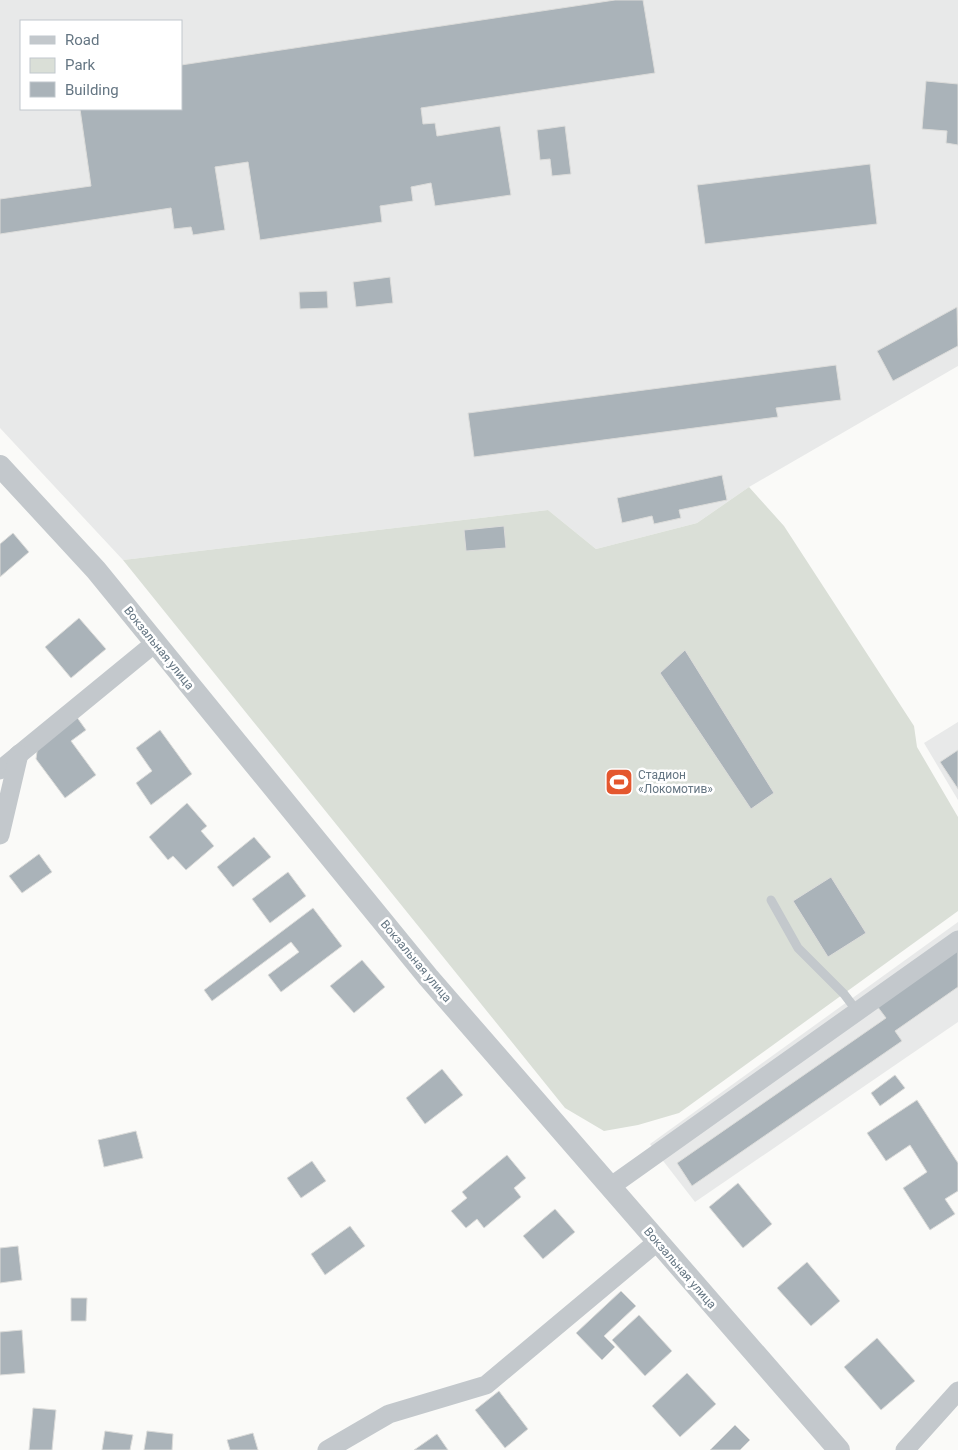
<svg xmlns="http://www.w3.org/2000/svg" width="958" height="1450" font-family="Roboto,sans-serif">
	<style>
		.built { fill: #e8e9e9; fill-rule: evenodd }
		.green { fill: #dadfd7 }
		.building { fill: #aab3b9; stroke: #dcdcda }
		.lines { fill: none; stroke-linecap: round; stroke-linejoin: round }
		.service { stroke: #c3c8cc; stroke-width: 9 }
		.minor { stroke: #c3c8cc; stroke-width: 19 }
		.tertiary { stroke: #c3c8cc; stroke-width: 22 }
		.labels { text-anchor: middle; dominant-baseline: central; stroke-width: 5; stroke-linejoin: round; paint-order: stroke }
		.street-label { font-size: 12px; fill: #657683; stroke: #fff }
		.poi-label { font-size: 12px; fill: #657683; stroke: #fff; text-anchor: start }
	</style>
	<rect width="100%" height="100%" fill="#fafaf8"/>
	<g class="built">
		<path d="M0,0H958V366L749,487L697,523L596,549L548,510L123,560L0,428ZM21,21H181V109H21Z"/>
		<polygon points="958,722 958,800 924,743"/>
		<polygon points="958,922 958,1022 695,1202 650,1144"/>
	</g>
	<polygon class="green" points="749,487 784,526 914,726 917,747 958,817 958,911 679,1113 638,1125 604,1131 565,1108 123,560 548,510 596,549 697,523"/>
	<g class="building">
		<polygon points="615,0 643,0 655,73 421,108 423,124 435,123 437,136 500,126 511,195 435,206 431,183 411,187 413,201 380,206 382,222 260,240 248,162 215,167 225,230 193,235 191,227 174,229 171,208 0,234 0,199 91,186 80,109 181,109 181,65"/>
		<polygon points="926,81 958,84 958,145 946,143 947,131 922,129"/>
		<polygon points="565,126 571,174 552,176 550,159 540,160 537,130"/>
		<polygon points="870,164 877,224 705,244 697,185"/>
		<polygon points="390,277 393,303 356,307 353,282"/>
		<polygon points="327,291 328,308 300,309 299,292"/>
		<polygon points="957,307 958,346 893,381 877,351"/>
		<polygon points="836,365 841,400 776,408 778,417 474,457 468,413"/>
		<polygon points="722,475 727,500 679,510 681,518 654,524 652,516 622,523 617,498"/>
		<polygon points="504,526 506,548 466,551 464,530"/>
		<polygon points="13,533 29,552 0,577 0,544"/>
		<polygon points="79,618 106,649 71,678 45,647"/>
		<polygon points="685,650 774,793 751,809 660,673"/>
		<polygon points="76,716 86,730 71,741 96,775 65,798 36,759 38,744"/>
		<polygon points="160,730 192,774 151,805 136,783 152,771 136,748"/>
		<polygon points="958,750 958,789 940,762"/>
		<polygon points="187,803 207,826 201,831 214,846 186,870 173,856 168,860 149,837"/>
		<polygon points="254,837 271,857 233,887 217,867"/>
		<polygon points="39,854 52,872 22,893 9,876"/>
		<polygon points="288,872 306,896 270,923 252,899"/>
		<polygon points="831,877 866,933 828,957 793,901"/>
		<polygon points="313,908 342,946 281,992 268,975 299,952 291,942 212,1001 204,990"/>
		<polygon points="958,950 958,987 895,1031 902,1041 692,1186 677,1163 886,1018 877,1006"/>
		<polygon points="362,960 385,987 354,1013 330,986"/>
		<polygon points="442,1069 463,1095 425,1124 406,1098"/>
		<polygon points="895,1075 905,1088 880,1106 871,1093"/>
		<polygon points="917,1100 958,1163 958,1191 945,1199 955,1214 930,1230 903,1188 927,1172 910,1145 886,1161 867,1133"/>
		<polygon points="136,1131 143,1158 104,1167 98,1140"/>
		<polygon points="507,1155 526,1178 514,1188 521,1197 484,1228 477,1219 466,1228 451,1211 467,1198 462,1192"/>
		<polygon points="312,1161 326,1181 301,1198 287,1178"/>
		<polygon points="738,1183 772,1224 743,1248 709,1207"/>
		<polygon points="555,1209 575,1232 543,1259 523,1236"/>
		<polygon points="350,1226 365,1246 325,1275 311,1254"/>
		<polygon points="18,1246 22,1280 0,1283 0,1248"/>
		<polygon points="807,1262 840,1301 811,1326 777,1288"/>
		<polygon points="621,1291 636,1306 604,1336 615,1347 602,1360 576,1333"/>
		<polygon points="71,1298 87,1298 86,1321 71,1321"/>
		<polygon points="639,1315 672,1351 645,1376 612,1340"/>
		<polygon points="22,1330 25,1373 0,1375 0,1332"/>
		<polygon points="877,1338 915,1381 881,1410 844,1367"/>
		<polygon points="687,1373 716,1404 680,1437 652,1406"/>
		<polygon points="499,1391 528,1429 505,1448 475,1410"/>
		<polygon points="33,1408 56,1410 52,1450 29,1450"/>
		<polygon points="735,1425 750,1440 740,1450 710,1450"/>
		<polygon points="105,1431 133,1435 130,1450 102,1450"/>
		<polygon points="147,1431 173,1434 172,1450 144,1450"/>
		<polygon points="253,1433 258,1450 230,1450 227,1440"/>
		<polygon points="437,1434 448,1450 414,1450"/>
	</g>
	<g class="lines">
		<polyline class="service" points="771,900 798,948 844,994 857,1011"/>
		<g class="minor">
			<polyline points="0,770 155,643"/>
			<polyline points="0,835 19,754"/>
			<polyline points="610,1187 958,940"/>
			<polyline points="327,1450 389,1414 486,1385 657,1242"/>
			<polyline points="905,1450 958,1391"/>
		</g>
		<polyline class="tertiary" points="0,466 96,570 428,977 839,1450"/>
	</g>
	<defs>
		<symbol id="stadium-square" viewBox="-11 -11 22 22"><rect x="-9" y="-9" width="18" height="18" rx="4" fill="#e4572e" stroke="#fff"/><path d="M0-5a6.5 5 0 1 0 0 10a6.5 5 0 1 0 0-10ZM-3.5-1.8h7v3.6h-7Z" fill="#fff"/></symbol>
	</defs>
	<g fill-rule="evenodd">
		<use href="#stadium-square" x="603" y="766" width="32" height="32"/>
	</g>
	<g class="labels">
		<g class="street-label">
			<text transform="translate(159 648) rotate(51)">Вокзальная улица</text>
			<text transform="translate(416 961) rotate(50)">Вокзальная улица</text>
			<text transform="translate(680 1268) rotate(49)">Вокзальная улица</text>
		</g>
		<g class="poi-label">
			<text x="638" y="775">Стадион<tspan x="638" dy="14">«Локомотив»</tspan></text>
		</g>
	</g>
	<rect x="20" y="20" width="162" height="90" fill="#ffffff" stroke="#c1c8cd"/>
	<rect x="30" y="36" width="25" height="8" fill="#c3c8cc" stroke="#c1c8cd"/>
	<text x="65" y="45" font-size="15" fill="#657683">Road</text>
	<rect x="30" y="58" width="25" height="15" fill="#dadfd7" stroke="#c1c8cd"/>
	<text x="65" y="70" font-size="15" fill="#657683">Park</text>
	<rect x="30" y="82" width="25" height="15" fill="#aab3b9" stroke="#c1c8cd"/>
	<text x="65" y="95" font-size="15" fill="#657683">Building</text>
</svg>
